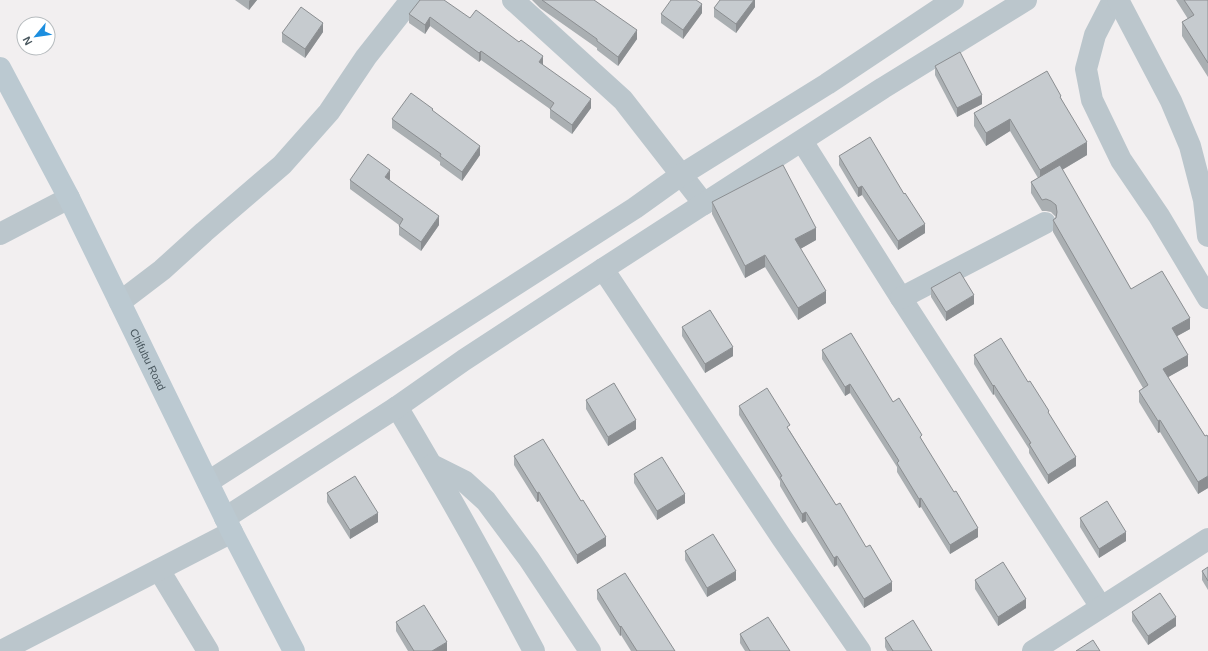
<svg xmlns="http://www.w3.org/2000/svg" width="1208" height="651" font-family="Arial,sans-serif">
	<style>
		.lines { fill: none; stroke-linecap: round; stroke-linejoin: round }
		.street { stroke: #bbc6cc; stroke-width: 22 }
		.secondary { stroke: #bbc9d1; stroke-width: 22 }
		.wall { fill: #aaafb2 }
		.shaded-wall { fill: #8b8e91 }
		.building { fill: #c6cbcf; stroke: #8b8e91 }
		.labels { text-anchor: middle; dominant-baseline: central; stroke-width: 3; stroke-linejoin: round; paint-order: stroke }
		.street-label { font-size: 11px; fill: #48565d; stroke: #fff }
	</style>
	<rect width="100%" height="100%" fill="#f2eff0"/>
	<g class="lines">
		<g class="street">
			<polyline points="513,0 623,100 704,204"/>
			<polyline points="1113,0 1095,35 1086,69 1092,100 1121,160 1159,216 1208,298"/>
			<polyline points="1118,0 1171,101 1190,146 1204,200 1208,236"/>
			<polyline points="802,141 901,298 1101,607"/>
			<polyline points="0,234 69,198"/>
			<polyline points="603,269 782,538 860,651"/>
			<polyline points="901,298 1045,223"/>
			<polyline points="120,302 162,270 204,232 282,165 329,112 366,57 411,0"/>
			<path d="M397,407C445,487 490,568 534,651"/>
			<polyline points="432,465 464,481 486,501 529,559 590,651"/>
			<polyline points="208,482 635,208 681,175 827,84 953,0"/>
			<polyline points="225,518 397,407 464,360 603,269 883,88 1026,0"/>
			<polyline points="159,570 208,651"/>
			<polyline points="1,651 232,532"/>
			<polyline points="1033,651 1208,539"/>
		</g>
		<path class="secondary" id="s1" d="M0,68L69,198L232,532L294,651"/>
	</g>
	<g class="wall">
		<polygon points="235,0 257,0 249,10"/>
		<polygon points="532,0 594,0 637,39 618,66 597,50 597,48 540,8"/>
		<polygon points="755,0 755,7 736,33 714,17 714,8"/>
		<polygon points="1176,0 1208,0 1208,77 1182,36 1182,22 1188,19"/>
		<polygon points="702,13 683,39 661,23 661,14"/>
		<polygon points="409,14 470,18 543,65 591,108 572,134 550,118 550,109 481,60 479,62 430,26 425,34 409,23"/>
		<polygon points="323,32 305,58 282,42 282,33"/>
		<polygon points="935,66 982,104 957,117 935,75"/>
		<polygon points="1061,98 1087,155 1062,170 1131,289 1190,329 1177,336 1188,366 1168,377 1205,436 1208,437 1208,488 1198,494 1160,432 1158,433 1139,402 1139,391 1143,388 1053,232 1053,220 1056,217 1051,212 1046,211 1042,211 1031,193 1031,182 1038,178 1010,131 986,146 974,126 974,113"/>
		<polygon points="433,111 480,155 462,181 440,165 440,162 392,128 392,119"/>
		<polygon points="839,156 904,194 925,233 898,250 862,195 858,197 839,165"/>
		<polygon points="390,179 389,180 439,225 421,251 399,235 399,225 350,189 350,180"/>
		<polygon points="712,202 816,240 800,249 826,303 798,320 765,267 745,278 712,214"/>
		<polygon points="931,288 974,304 946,321 931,297"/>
		<polygon points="682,327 733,356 705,373 682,336"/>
		<polygon points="822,350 893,402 922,440 978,537 950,554 921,507 919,508 897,472 897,467 850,393 845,396 822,359"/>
		<polygon points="974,355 1028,382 1049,415 1076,466 1048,484 1029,453 1029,449 994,394 993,395 974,364"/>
		<polygon points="586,400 636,429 608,446 586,409"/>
		<polygon points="739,406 790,431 836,505 892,591 864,608 837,565 834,567 806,521 802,523 780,486 780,481 739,415"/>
		<polygon points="514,456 581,501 606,546 577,564 539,501 537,502 514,465"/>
		<polygon points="634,474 685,503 657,520 634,483"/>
		<polygon points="327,493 378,522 350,539 327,502"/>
		<polygon points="1080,518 1126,541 1099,558 1080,527"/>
		<polygon points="685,551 736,580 707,597 685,560"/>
		<polygon points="1208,567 1208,590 1202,580 1202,571"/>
		<polygon points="975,580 1026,608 998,626 975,589"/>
		<polygon points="597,590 675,651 631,651 621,635 620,636 597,599"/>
		<polygon points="1132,612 1176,626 1148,645 1132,621"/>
		<polygon points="396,622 447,651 408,651 396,631"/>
		<polygon points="740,634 790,651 745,651 740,643"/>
		<polygon points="885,638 932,651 887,651 885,647"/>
	</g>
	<g class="shaded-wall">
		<polygon points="250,0 257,0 249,10 249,1"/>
		<polygon points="754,0 755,0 755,7 736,33 736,24"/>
		<polygon points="702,4 702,13 683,39 683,30"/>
		<polygon points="430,17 430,26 425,34 425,25"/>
		<polygon points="323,23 323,32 305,58 305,49"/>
		<polygon points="637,30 637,39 618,66 618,57"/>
		<polygon points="481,51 481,60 479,62 479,53"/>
		<polygon points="543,56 543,65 539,62"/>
		<polygon points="982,95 982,104 957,117 957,108"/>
		<polygon points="591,99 591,108 572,134 572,125"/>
		<polygon points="1010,119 1010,131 986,146 986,133"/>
		<polygon points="1087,142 1087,155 1040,183 1040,170"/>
		<polygon points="480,146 480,155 462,181 462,172"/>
		<polygon points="390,170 390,179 385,186 385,177"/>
		<polygon points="862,186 862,195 858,197 858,188"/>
		<polygon points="439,216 439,225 421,251 421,242"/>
		<polygon points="925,224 925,233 898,250 898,241"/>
		<polygon points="816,228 816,240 795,252 795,239"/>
		<polygon points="765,255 765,267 745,278 745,266"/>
		<polygon points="826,291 826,303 798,320 798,308"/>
		<polygon points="974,295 974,304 946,321 946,312"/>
		<polygon points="1190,318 1190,329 1172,339 1172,328"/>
		<polygon points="733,347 733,356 705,373 705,364"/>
		<polygon points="1188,355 1188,366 1163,380 1163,369"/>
		<polygon points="850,384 850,393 845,396 845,387"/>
		<polygon points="994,385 994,394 993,395 993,386"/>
		<polygon points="636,420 636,429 608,446 608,437"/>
		<polygon points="1160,420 1160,432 1158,433 1158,421"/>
		<polygon points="1076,457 1076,466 1048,484 1048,475"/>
		<polygon points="1208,476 1208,488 1198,494 1198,482"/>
		<polygon points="539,492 539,501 537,502 537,493"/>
		<polygon points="685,494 685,503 657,520 657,511"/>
		<polygon points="921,498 921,507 919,508 919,499"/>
		<polygon points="806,512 806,521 802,523 802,514"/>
		<polygon points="378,513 378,522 350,539 350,530"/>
		<polygon points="978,528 978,537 950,554 950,545"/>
		<polygon points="1126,532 1126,541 1099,558 1099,549"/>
		<polygon points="606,537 606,546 577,564 577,555"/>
		<polygon points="837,556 837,565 834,567 834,558"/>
		<polygon points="736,571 736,580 707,597 707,588"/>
		<polygon points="892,582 892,591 864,608 864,599"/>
		<polygon points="1026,599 1026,608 998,626 998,617"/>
		<polygon points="1176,617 1176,626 1148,645 1148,636"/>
		<polygon points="621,626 621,635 620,636 620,627"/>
		<polygon points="447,642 447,651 432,651"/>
	</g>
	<g class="building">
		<polygon points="420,0 444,0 470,18 476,10 519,42 521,40 543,56 539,62 591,99 572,125 550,109 554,103 481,51 479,53 430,17 425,25 409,14"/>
		<polygon points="542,0 594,0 637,30 618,57 597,41 597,39"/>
		<polygon points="671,0 696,0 702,4 683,30 661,14"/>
		<polygon points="720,0 754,0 736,24 714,8"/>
		<polygon points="1184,0 1208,0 1208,63 1182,22 1194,15"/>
		<polygon points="301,7 323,23 305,49 282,33"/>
		<polygon points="960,52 982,95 957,108 935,66"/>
		<polygon points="1047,71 1061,96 1060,97 1087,142 1040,170 1010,119 986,133 974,113"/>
		<polygon points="411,93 433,109 432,110 480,146 462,172 440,156 441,154 392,119"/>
		<polygon points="870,137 904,194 905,193 925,224 898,241 862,186 858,188 839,156"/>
		<polygon points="368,154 390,170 385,177 439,216 421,242 399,226 403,219 350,180"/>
		<polygon points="783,165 816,228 795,239 826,291 798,308 765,255 745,266 712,202"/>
		<polygon points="1060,165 1131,289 1162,271 1190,318 1172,328 1188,355 1163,369 1205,436 1207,435 1208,437 1208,476 1198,482 1160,420 1158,421 1139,391 1148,385 1053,220 1056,218 1057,212 1056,205 1051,201 1046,199 1042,200 1031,182"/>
		<polygon points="960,272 974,295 946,312 931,288"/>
		<polygon points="710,310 733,347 705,364 682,327"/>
		<polygon points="851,333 893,402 899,398 922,435 920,437 954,492 956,491 978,528 950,545 921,498 919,499 897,463 899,461 850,384 845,387 822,350"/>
		<polygon points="1001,338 1028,382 1030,381 1049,411 1048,412 1076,457 1048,475 1029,444 1031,443 994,385 993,386 974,355"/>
		<polygon points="614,383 636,420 608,437 586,400"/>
		<polygon points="767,388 790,425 787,427 836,505 840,503 866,547 870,545 892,582 864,599 837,556 834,558 806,512 802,514 780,477 782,476 739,406"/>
		<polygon points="543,439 581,501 583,500 606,537 577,555 539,492 537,493 514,456"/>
		<polygon points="662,457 685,494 657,511 634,474"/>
		<polygon points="355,476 378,513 350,530 327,493"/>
		<polygon points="1107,501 1126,532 1099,549 1080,518"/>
		<polygon points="713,534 736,571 707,588 685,551"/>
		<polygon points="1003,562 1026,599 998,617 975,580"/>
		<polygon points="1208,567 1208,581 1202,571"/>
		<polygon points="625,573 675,651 637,651 621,626 620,627 597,590"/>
		<polygon points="1160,593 1176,617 1148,636 1132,612"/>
		<polygon points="424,605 447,642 432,651 414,651 396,622"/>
		<polygon points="768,617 790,651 750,651 740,634"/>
		<polygon points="913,620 932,651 893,651 885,638"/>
		<polygon points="1093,640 1100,651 1076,651"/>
	</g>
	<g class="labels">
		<g class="street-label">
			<text stroke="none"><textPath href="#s1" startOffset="327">Chifubu Road</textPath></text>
		</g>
	</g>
	<g transform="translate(36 36) rotate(241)"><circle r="19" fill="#ffffff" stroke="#b6bbbe"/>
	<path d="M0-3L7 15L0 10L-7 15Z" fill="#1c8edf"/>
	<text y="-6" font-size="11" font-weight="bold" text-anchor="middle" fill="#48565d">N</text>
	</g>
</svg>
